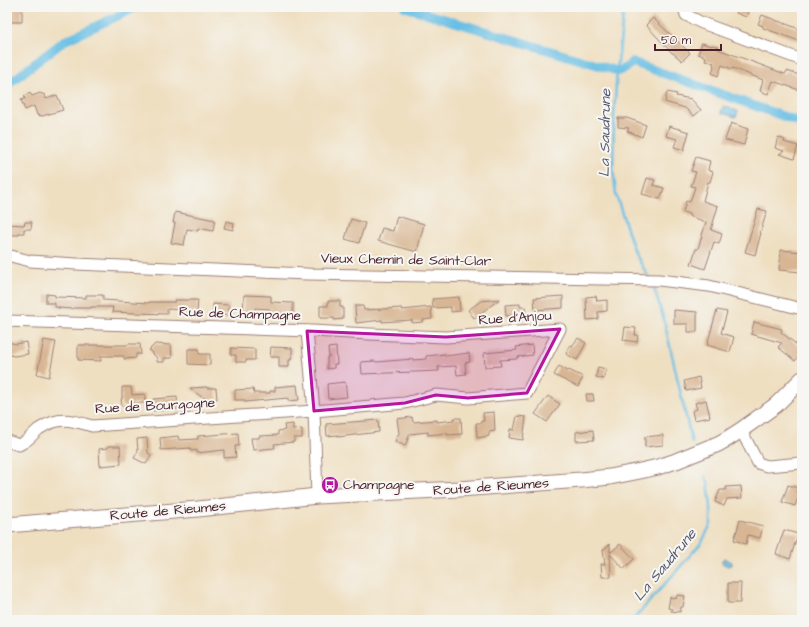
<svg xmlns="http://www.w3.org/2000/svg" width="809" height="627" font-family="'Architects Daughter',sans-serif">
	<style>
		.water { fill: #67bee4; stroke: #586e88 }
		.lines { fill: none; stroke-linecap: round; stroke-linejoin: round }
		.stream { stroke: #67bee4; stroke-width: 2.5 }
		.canal { stroke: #67bee4; stroke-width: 9 }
		.building { fill: #d8b693 }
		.minor-casing { stroke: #9c7f76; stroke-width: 13 }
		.major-casing { stroke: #9c7f76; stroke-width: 17 }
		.minor { stroke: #fff; stroke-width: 11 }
		.major { stroke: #fff; stroke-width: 15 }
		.marked { fill: #b5179e; fill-opacity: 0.2; stroke: #b5179e; stroke-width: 3; stroke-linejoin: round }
		.labels { text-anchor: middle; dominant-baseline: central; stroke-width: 4; stroke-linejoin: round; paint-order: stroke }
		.street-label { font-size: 14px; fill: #4a1f2b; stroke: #f6f6f2 }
		.poi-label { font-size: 14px; fill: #4a1f2b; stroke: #f6f6f2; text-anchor: start }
		.water-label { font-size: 15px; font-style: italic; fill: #54576c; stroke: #f6f6f2 }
	</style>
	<rect width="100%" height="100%" fill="#f6f6f2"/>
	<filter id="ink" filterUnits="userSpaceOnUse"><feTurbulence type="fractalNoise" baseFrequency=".025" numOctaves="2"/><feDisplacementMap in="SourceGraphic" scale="8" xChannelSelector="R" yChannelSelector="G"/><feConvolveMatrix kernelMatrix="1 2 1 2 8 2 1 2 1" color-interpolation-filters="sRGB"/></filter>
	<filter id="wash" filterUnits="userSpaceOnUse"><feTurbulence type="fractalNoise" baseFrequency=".012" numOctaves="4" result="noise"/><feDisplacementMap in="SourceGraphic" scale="16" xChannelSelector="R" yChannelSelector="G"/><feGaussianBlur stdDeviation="0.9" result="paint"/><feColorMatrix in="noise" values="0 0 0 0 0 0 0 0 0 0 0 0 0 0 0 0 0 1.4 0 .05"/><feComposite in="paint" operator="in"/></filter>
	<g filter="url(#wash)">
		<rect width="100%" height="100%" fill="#efdfc1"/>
		<g class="water">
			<polygon points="723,106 738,111 736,117 721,113"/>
			<polygon points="724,558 732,562 732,565 728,566 722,563 722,560"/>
		</g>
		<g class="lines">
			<g class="stream">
				<polyline points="624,7 617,71 614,114 613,168 616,195 635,253 648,276"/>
				<polyline points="654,288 664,320 692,443"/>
				<polyline points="633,620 702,542 711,524 711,507 708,482 705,476"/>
			</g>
			<g class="canal">
				<polyline points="405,7 614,70"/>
				<polyline points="619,71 627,67 632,62 802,123"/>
				<polyline points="7,85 64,41 137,7"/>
			</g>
		</g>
		<g id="blocks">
			<g class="building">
				<polygon points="8,7 22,7 22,22 7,22"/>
				<polygon points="738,7 750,7 746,17 736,13"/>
				<polygon points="762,15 802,30 802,42 763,28 763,26 758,24"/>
				<polygon points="653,18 690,53 682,61 673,53 672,53 646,25"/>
				<polygon points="702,43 711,46 712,45 719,47 718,49 785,74 787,71 802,76 802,91 773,81 768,94 760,91 763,80 733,68 732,69 722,65 718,76 712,73 714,66 713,65 714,63 705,60 706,57 698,54"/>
				<polygon points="667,92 677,94 676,96 691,99 701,110 694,116 685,108 665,102"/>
				<polygon points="30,93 32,96 40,93 45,95 46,99 57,95 63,110 42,116 37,115 34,106 25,110 21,100 25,99 24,96"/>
				<polygon points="618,118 627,118 646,125 642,137 627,131 629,128 618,127"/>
				<polygon points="731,123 748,129 744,145 725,140"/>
				<polygon points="669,126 689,132 684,150 674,147 677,139 666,136"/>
				<polygon points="778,137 785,140 784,142 798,146 794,159 779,154 784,151 775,148"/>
				<polygon points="696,157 710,161 708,170 713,172 710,182 708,182 703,201 718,206 711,230 722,234 719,244 714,242 705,269 691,264 696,249 698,249 706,222 689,216 689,214 683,212 686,201 690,202 695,187 691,186 696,172 691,171"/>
				<polygon points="647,178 655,180 653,185 664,188 660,199 642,194"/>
				<polygon points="758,209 767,211 760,233 761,233 755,255 745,252"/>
				<polygon points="175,212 215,220 213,231 198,228 198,231 187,229 184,245 171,243 175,223 173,223"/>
				<polygon points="397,216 424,224 417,252 378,241 382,228 393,231"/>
				<polygon points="351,219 365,223 359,243 345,239"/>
				<polygon points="226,221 234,223 233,230 224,228"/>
				<polygon points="25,222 32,222 31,229 24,229 24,233 19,233 19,235 7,235 7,224 24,225"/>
				<polygon points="781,250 802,252 802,272 779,270"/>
				<polygon points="46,294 55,295 55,297 86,298 86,295 103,295 103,300 149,303 149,302 175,302 175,300 198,300 197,312 184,312 184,310 167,309 167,314 135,313 112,312 113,307 91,307 91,308 73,308 73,309 58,308 59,307 55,307 55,303 46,303"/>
				<polygon points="244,295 271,296 271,302 293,303 293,315 270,314 270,309 255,308 254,316 243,315"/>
				<polygon points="563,296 563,308 535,310 534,298"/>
				<polygon points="596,296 597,301 607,300 607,311 598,312 598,319 587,320 586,297"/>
				<polygon points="459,297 460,311 451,312 451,307 433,308 432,299"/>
				<polygon points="500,299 474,318 468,310 481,301"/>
				<polygon points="328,301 340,301 340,307 343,307 343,319 334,320 334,318 320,318 320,306 328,306"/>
				<polygon points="213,304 229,305 229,315 224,315 224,317 213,317"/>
				<polygon points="520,304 520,307 525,307 526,316 514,317 514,315 506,316 505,305"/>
				<polygon points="355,306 363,306 364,310 402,308 402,310 431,307 432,319 423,320 423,322 412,323 412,320 382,322 382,320 356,323"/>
				<polygon points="674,310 697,312 697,332 688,332 688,324 674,324"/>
				<polygon points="717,310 727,312 721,333 734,337 730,352 707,345"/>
				<polygon points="754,322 782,329 781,332 802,349 802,353 795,361 778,347 782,343 751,334"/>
				<polygon points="625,327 636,328 635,335 638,335 637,342 623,340"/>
				<polygon points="578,338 586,343 577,360 566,354 570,345 572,346"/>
				<polygon points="44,340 56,342 49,377 37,374"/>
				<polygon points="8,342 16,344 26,342 28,354 14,356 7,354 7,346"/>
				<polygon points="128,344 140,344 141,354 136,354 136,358 124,359 124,356 101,356 101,361 78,360 78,345 128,345"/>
				<polygon points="155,344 171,345 172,358 164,358 164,362 157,362 157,358 149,350"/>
				<polygon points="532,345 533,355 517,357 517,359 500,360 501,366 485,367 484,353 517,350 516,347"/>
				<polygon points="271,347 292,348 292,357 291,357 291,360 289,360 289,367 279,367 279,357 270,357"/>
				<polygon points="336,347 337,364 334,364 334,368 327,369 327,357 329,357 328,348"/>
				<polygon points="231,348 255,349 255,360 246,360 246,362 236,362 236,355 231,355"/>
				<polygon points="188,349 199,349 199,354 210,354 210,365 188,364"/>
				<polygon points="469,353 470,362 465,363 466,374 457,375 456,366 438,367 439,371 362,374 361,362 375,361 376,362 413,359 413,360 426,359 426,356 445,354 445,356"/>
				<polygon points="559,366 568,371 569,370 583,377 578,387 554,375"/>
				<polygon points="598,367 606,369 604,379 596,377"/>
				<polygon points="699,377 701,388 686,391 684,381"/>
				<polygon points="345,382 347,397 328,399 327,384"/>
				<polygon points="297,385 299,400 288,401 288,398 245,402 245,400 235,400 235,390 253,389 254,393 270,393 270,391 275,391 275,387"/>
				<polygon points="122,387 131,387 132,395 145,394 145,403 133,403 129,406 122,406 121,399 122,399"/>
				<polygon points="207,387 207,388 216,388 217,399 207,399 207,398 203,398 190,388"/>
				<polygon points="586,394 593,394 594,401 587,401"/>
				<polygon points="548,396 560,404 547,422 535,414"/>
				<polygon points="177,397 178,409 153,411 153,399"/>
				<polygon points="706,400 710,417 694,420 692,411 697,409 695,403"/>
				<polygon points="494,412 495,431 489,432 489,436 477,438 476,423 481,423 481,421 484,421 483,413"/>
				<polygon points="517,416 526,417 523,440 509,438 510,429 514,430"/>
				<polygon points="412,417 413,422 437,420 437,422 454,420 454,418 461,418 462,434 447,435 447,433 428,435 428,432 410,434 405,446 395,441 399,433 397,419"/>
				<polygon points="378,420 379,432 338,437 338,435 327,436 326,424"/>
				<polygon points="293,424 293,430 302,429 302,438 294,438 294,442 274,444 275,448 253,450 251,438 259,438 259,436 278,435 278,431 285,430 284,425"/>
				<polygon points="593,430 594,440 576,441 576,432"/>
				<polygon points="238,433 239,446 235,446 236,457 224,458 224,450 197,453 197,450 191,451 190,448 161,450 160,438 178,436 179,440 198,439 198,436"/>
				<polygon points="663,435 663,445 645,447 645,437"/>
				<polygon points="147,438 148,453 151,455 146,464 134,458 138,451 137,439"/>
				<polygon points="108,446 120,446 121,464 100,466 99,449 108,448"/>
				<polygon points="788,485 798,488 797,492 800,493 795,506 782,502"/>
				<polygon points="741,486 742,498 727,499 724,506 715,502 720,490 726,490 726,487"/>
				<polygon points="740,520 763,526 760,538 748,535 746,544 734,540"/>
				<polygon points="784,530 798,534 790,559 776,554"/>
				<polygon points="610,544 610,553 620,544 634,559 624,569 610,554 611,577 602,577 601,564 605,564 603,550"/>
				<polygon points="728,583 741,583 740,603 728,603"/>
				<polygon points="677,595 685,596 683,607 681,607 680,612 671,611 672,609 668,608 670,597 676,599"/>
			</g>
		</g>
	</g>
	<g filter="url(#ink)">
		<use href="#blocks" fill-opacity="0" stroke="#9c7f76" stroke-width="1"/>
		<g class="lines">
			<defs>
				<g id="minor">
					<polyline points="684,7 686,15 702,23 802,60"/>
					<polyline points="7,255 30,261 76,264 307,274 659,280 709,286 802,309"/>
					<path d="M7,321L312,331L369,334L446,337L560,329L527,393L468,398L436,395L405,403L314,411L92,426C71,420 59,416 39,429C35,432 31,437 27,440C25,442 22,443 19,445L7,441"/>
					<polyline points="307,331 314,411 317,496"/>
					<polyline points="741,430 758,463 767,466 802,463"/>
				</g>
				<polyline id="major" points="7,525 198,509 317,496 459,489 581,480 610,477 640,471 658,467 676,461 718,444 727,439 741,430 776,405 802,379"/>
			</defs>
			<use href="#minor" class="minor-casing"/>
			<use href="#major" class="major-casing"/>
			<use href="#minor" class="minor"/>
			<use href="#major" class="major"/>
		</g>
	</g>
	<path class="marked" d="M560,329L527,393L468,398L436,395L405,403L314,411L307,331L446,337Z"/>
	<defs>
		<symbol id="bus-disc" viewBox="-11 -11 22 22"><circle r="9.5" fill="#b5179e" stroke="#f6f6f2"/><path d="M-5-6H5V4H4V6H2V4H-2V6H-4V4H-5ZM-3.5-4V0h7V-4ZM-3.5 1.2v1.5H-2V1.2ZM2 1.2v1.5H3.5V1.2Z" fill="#fff"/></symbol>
	</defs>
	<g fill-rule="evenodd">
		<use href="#bus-disc" x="320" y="475" width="20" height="20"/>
	</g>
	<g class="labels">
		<g class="street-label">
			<text transform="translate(406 260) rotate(1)">Vieux Chemin de Saint-Clar</text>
			<text transform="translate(240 314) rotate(2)">Rue de Champagne</text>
			<text transform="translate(515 318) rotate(-4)">Rue d'Anjou</text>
			<text transform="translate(155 406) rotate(-3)">Rue de Bourgogne</text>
			<text transform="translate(491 487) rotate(-4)">Route de Rieumes</text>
			<text transform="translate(168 511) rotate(-5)">Route de Rieumes</text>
		</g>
		<g class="poi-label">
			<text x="343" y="485">Champagne</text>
		</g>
		<g class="water-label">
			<text transform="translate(605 133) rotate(-89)">La Saudrune</text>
			<text transform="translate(665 565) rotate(-50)">La Saudrune</text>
		</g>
	</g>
	<rect width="809" height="627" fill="none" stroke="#f6f6f2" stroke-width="24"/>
	<path d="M655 44v6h66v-6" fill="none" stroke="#4a1f2b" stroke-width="2"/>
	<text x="661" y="44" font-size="12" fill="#4a1f2b" stroke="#f6f6f2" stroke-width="3" paint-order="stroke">50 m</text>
</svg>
